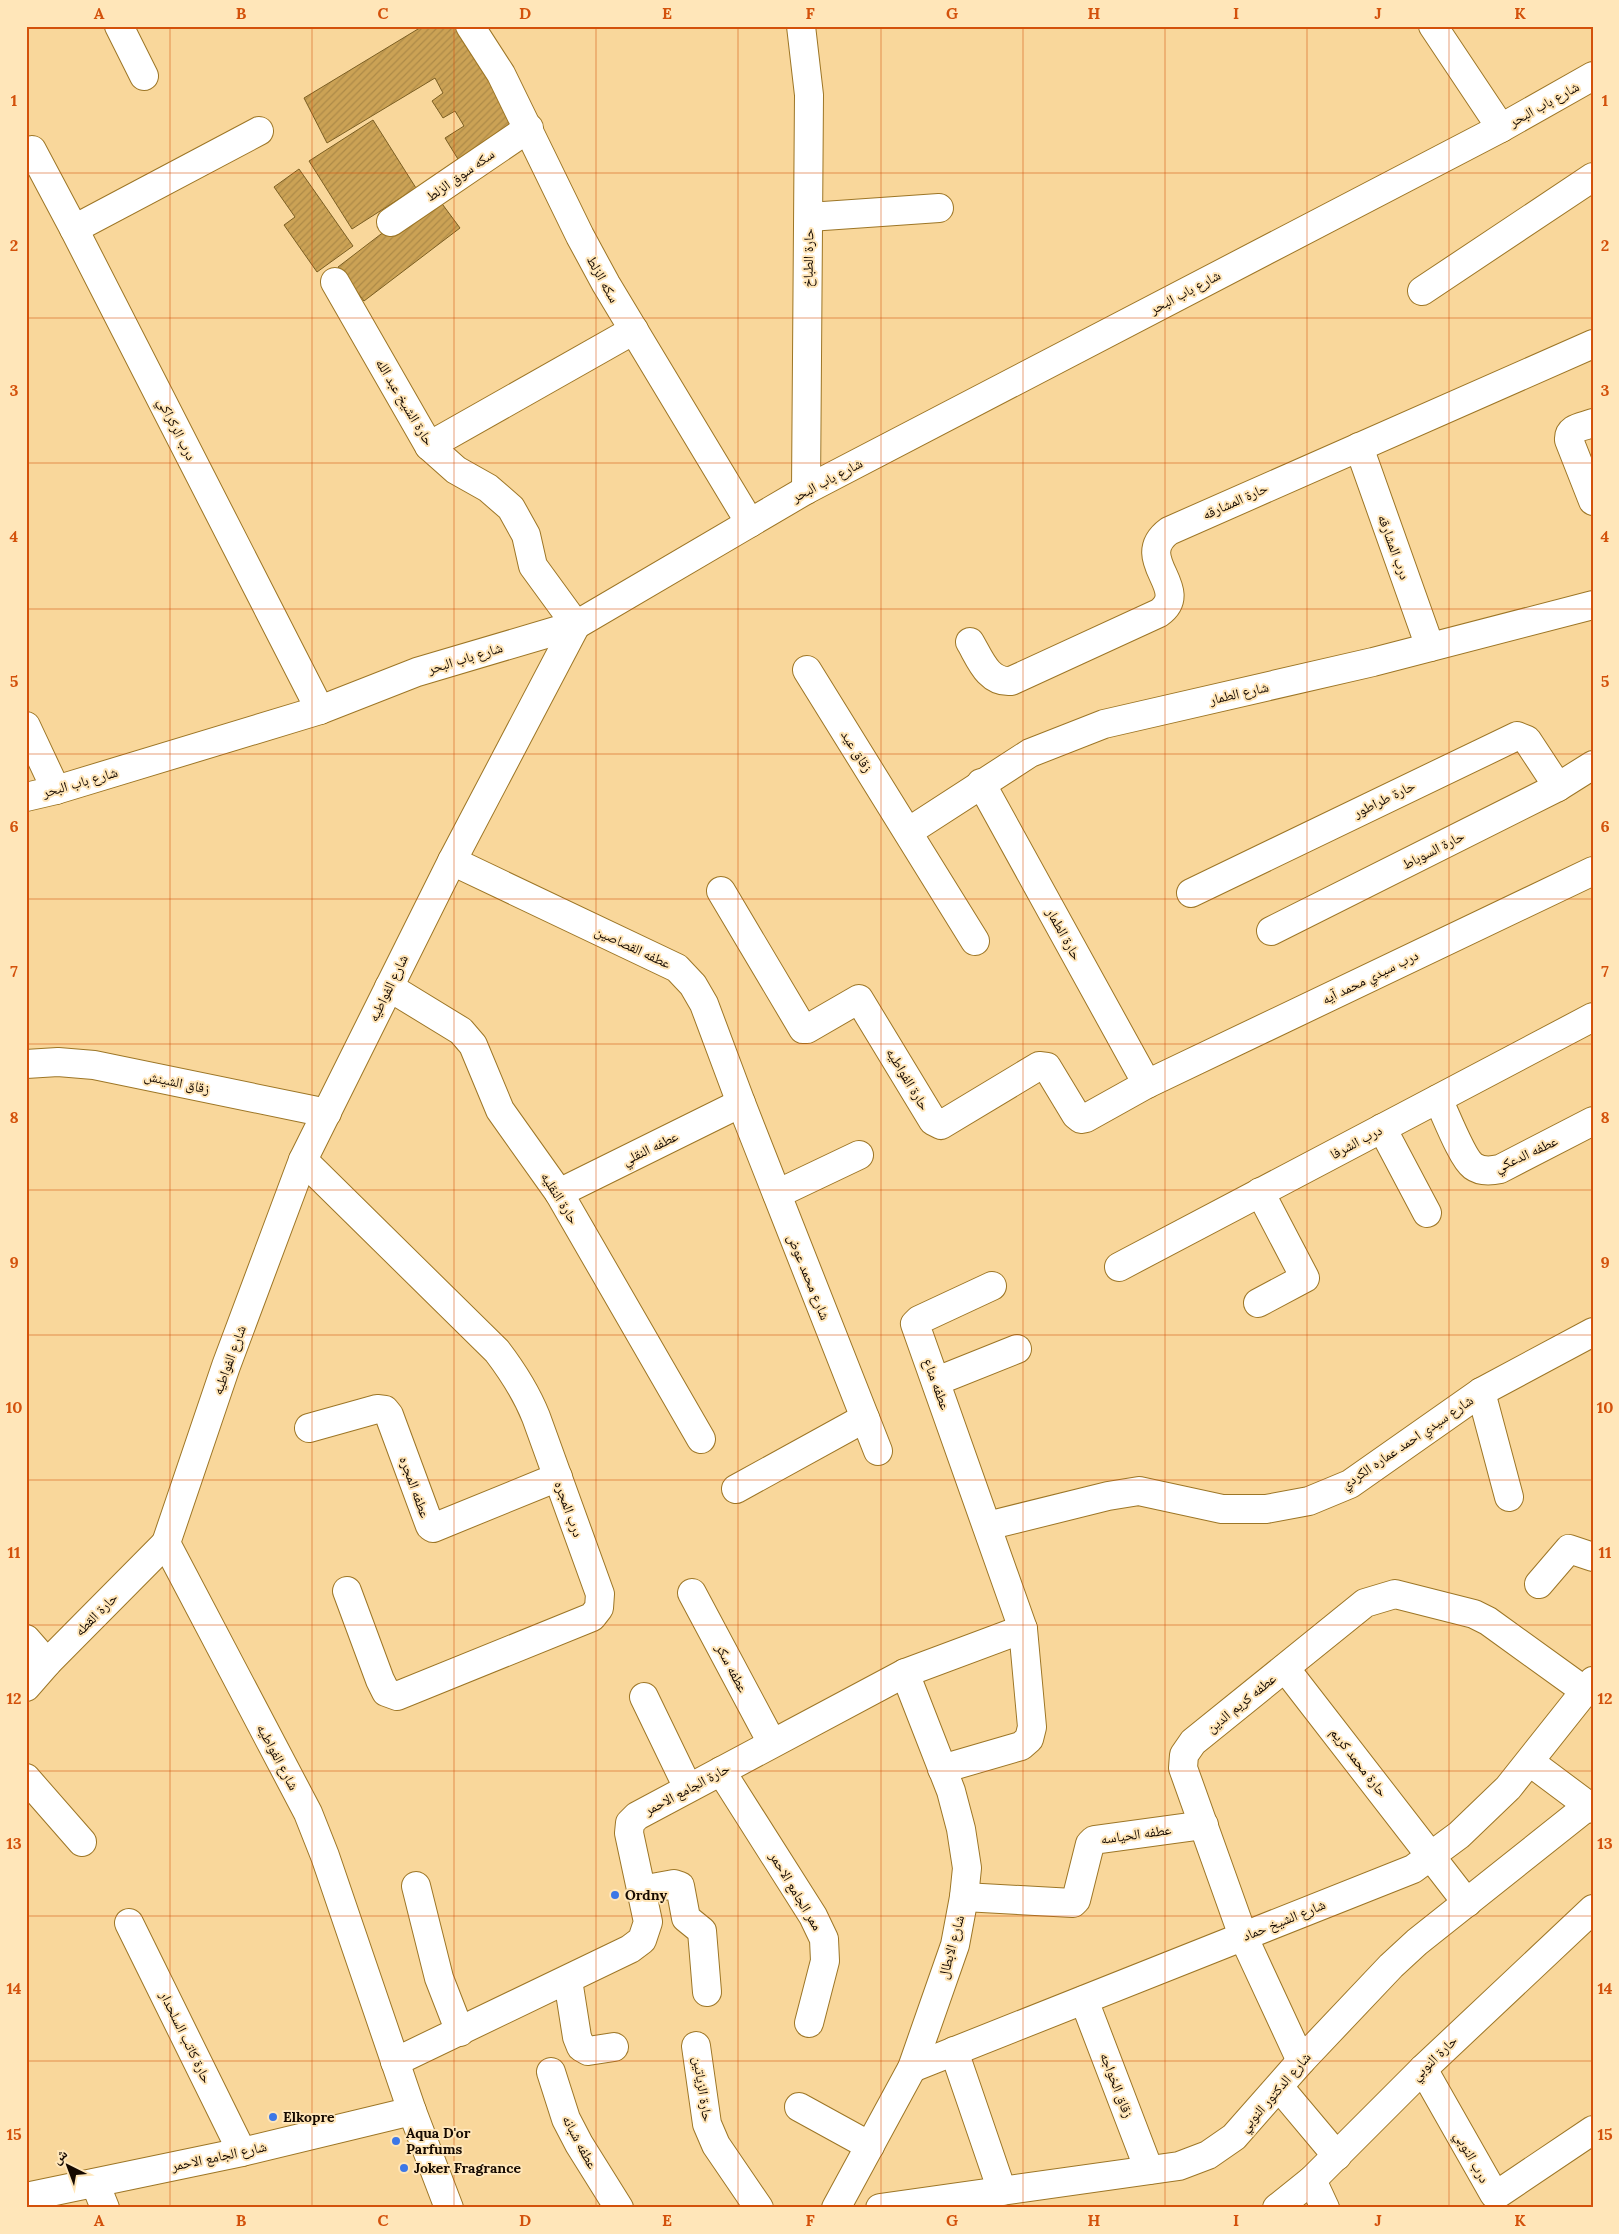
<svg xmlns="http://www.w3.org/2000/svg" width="1619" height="2234" font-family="Lora,'Noto Naskh Arabic',serif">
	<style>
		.building { fill: url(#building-hatch); stroke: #7c5f23 }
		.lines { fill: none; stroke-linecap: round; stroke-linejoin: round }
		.street-casing { stroke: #9d7626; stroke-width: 30 }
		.street { stroke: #fff; stroke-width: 28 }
		.grid { fill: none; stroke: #d3510b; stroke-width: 1; stroke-opacity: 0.55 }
		.poi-dot { fill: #3d77e6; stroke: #ffe6b9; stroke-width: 2 }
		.labels { text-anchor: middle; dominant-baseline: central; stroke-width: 4; stroke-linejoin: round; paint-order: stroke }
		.street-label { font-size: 14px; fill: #150900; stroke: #ffe6b9 }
		.poi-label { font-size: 14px; font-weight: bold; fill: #150900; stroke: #ffe6b9; text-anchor: start }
		.neatline { fill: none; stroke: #d3510b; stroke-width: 2 }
		.grid-label { font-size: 16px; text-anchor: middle; font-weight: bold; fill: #d3510b }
	</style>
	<defs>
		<pattern id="building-hatch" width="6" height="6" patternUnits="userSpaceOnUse" patternTransform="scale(1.25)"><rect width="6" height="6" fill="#cba255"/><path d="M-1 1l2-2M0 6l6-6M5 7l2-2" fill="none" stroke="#ad8a48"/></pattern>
	</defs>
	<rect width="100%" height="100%" fill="#f9d79b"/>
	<g class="building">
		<polygon points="423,26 457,26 519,128 461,164 445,138 464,126 455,111 443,118 432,101 443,93 435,78 327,143 304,98"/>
		<polygon points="373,120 416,188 352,229 309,161"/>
		<polygon points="299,169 353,246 317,272 284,225 295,217 274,187"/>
		<polygon points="440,201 460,228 364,301 338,267 385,231 396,235"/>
	</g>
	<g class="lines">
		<defs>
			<g id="street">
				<polyline points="119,26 144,76"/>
				<polyline points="470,26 501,74 580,236 606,284 750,523"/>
				<polyline points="801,26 809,95 806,490"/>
				<polyline points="1433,26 1501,128"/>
				<polyline points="32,150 74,229 320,710"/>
				<polyline points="809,217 939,208"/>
				<polyline points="391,222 529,128"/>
				<polyline points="74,229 259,131"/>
				<polyline points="335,282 429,446 456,470 488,488 511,508 526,535 533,566 576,625 452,861 303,1160 226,1366 166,1543 308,1813 325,1856 412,2111 449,2208"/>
				<polyline points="1422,291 1593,177"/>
				<path d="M1593,423C1583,427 1568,427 1569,440L1593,501"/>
				<polyline points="429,446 634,330"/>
				<polyline points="1359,447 1430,647"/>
				<path d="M970,642C980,659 988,683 1011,681L1159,613C1193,589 1131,559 1169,531L1593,344"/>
				<polyline points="807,670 975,941"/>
				<polyline points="26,726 56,790"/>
				<polyline points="981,783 1147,1084"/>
				<polyline points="26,797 56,790 320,710 417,672 576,625 806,490 1501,128 1593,76"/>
				<polyline points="908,832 1030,753 1104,724 1373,662 1593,605"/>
				<polyline points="452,861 677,968 693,985 704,1004 741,1103 878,1451"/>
				<polyline points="721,891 803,1029 807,1029 859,999 933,1121 941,1125 1039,1066 1047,1067 1076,1115 1081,1119 1086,1118 1147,1084 1593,871"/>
				<polyline points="1191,893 1517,736 1527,740 1558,787"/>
				<polyline points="1271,931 1558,787 1593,765"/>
				<polyline points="389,987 461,1031 473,1045 500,1110 559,1193 701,1439"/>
				<polyline points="26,1064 58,1062 94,1065 327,1113"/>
				<path d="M1438,1099C1445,1113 1462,1158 1473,1166C1481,1172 1491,1171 1500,1169L1593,1121"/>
				<polyline points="1382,1128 1427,1213"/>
				<path d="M303,1160L497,1351C513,1372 526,1392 536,1417L600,1594L599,1608L592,1617L397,1696L386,1692L380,1680L347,1591"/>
				<polyline points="559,1193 741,1103"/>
				<polyline points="777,1194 859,1155"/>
				<polyline points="1119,1267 1593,1017"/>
				<polyline points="1258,1303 1305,1278 1260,1192"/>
				<polyline points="937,1381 1017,1349"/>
				<polyline points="1481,1392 1509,1497"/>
				<polyline points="309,1428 377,1409 385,1410 389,1415 430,1526 433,1528 558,1477"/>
				<polyline points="736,1489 865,1418"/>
				<polyline points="987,1526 1108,1496 1139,1491 1222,1509 1266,1509 1309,1501 1350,1484 1481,1392 1593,1332"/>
				<polyline points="1539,1584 1569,1549 1593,1557"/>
				<polyline points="692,1593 772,1743"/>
				<polyline points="26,1639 47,1663"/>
				<polyline points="1285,1668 1467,1903"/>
				<polyline points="26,1687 47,1663 166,1543"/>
				<polyline points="644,1697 688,1788"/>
				<polyline points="1530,1762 1593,1809"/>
				<polyline points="942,1769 1021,1746 1029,1739 1032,1727 1023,1629 915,1324 919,1320 992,1286"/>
				<polyline points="721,1771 813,1916 824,1939 825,1961 809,2023"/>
				<polyline points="26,1778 82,1842"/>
				<polyline points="416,1886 439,1978 460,2032"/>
				<polyline points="641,1890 674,1884 680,1886 686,1918 702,1931 707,1992"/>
				<polyline points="964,1897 1073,1903 1076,1900 1090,1844 1094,1840 1204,1825"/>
				<polyline points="129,1923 242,2152"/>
				<polyline points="568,1980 577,2037 581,2047 588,2051 614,2047"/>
				<polyline points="1084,2000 1149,2170"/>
				<polyline points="696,2046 707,2124 716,2145 759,2208"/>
				<polyline points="954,2051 1002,2191"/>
				<polyline points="1301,2061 1243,1936 1183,1768 1184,1755 1193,1742 1365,1603 1395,1594 1474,1614 1488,1621 1585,1691"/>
				<polyline points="395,2062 630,1949 642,1940 648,1922 629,1833 630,1823 637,1816 905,1673 1023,1629"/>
				<polyline points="912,2068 1413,1869 1459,1835 1508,1788 1593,1681"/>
				<polyline points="1423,2069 1494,2194 1498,2194 1593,2130"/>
				<polyline points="551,2072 566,2119 579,2144 619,2208"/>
				<polyline points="1279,2087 1337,2156"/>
				<polyline points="799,2107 870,2146"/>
				<polyline points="1312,2180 1325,2208"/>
				<polyline points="95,2183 105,2208"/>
				<polyline points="26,2197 242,2152 412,2111"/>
				<polyline points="836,2208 912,2068 955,1945 964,1897 967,1868 961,1829 951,1791 905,1673"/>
				<polyline points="880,2208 1179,2166 1208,2155 1234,2137 1301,2061 1391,1966 1417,1942 1588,1806"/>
				<polyline points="1277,2208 1312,2180 1423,2069 1593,1909"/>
			</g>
		</defs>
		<use href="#street" class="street-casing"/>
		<use href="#street" class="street"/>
	</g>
	<path class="grid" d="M170,26V2208M312,26V2208M454,26V2208M596,26V2208M738,26V2208M881,26V2208M1023,26V2208M1165,26V2208M1307,26V2208M1449,26V2208M26,173H1593M26,318H1593M26,463H1593M26,609H1593M26,754H1593M26,899H1593M26,1044H1593M26,1190H1593M26,1335H1593M26,1480H1593M26,1625H1593M26,1771H1593M26,1916H1593M26,2061H1593"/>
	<g class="poi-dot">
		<circle cx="615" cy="1895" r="5"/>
		<circle cx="273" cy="2117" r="5"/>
		<circle cx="396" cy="2141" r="5"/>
		<circle cx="404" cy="2168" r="5"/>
	</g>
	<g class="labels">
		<g class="street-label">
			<text transform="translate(1544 104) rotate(-29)">شارع باب البحر</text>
			<text transform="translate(460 175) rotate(-35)">سكه سوق الزلط</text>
			<text transform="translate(808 258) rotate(-89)">حارة الطباخ</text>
			<text transform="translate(603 279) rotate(61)">سكه الزلط</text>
			<text transform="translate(1185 292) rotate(-28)">شارع باب البحر</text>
			<text transform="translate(405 402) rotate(59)">حارة الشيخ عبد الله</text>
			<text transform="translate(177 429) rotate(63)">درب الركراكي</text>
			<text transform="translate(827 480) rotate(-28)">شارع باب البحر</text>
			<text transform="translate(1235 501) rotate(-24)">حارة المشارقه</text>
			<text transform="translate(1394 547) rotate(70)">درب المشارقه</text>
			<text transform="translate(465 658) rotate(-17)">شارع باب البحر</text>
			<text transform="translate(1239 693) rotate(-13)">شارع الطمار</text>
			<text transform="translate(857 751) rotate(58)">زقاق عيد</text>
			<text transform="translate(80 782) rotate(-16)">شارع باب البحر</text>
			<text transform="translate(1384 799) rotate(-26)">حارة طراطور</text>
			<text transform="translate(1433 850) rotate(-27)">حارة السوباط</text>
			<text transform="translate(1064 934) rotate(61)">حارة الطمار</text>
			<text transform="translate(633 947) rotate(25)">عطفه القصاصين</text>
			<text transform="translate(1370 977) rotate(-26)">درب سيدي محمد آيه</text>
			<text transform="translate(388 988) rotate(-64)">شارع الفواطيه</text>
			<text transform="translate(908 1079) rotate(59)">حارة الفواطيه</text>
			<text transform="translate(177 1082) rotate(12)">زقاق الشينش</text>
			<text transform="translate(1356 1142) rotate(-28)">درب الشرفا</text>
			<text transform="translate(650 1148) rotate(-26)">عطفه النقلي</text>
			<text transform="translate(1526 1154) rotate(-25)">عطفه الدعكي</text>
			<text transform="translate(560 1198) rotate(58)">حارة النقليه</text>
			<text transform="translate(809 1277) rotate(68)">شارع محمد عوض</text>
			<text transform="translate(229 1360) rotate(-70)">شارع الفواطيه</text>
			<text transform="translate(937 1384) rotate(70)">عطفه مناع</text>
			<text transform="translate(1407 1442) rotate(-34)">شارع سيدي احمد عماره الكردي</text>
			<text transform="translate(415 1487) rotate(70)">عطفه المجره</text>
			<text transform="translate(569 1509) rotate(70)">درب المجره</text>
			<text transform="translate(96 1614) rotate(-45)">حارة القطه</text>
			<text transform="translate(732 1668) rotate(62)">عطفه سكر</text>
			<text transform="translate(1241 1703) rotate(-39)">عطفه كريم الدين</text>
			<text transform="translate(278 1757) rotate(62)">شارع الفواطيه</text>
			<text transform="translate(1359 1762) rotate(52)">حارة محمد كريم</text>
			<text transform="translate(687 1789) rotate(-28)">حارة الجامع الاحمر</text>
			<text transform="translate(1136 1834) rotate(-8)">عطفه الحياسه</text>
			<text transform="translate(796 1891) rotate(59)">ممر الجامع الاحمر</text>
			<text transform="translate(1284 1920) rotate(-22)">شارع الشيخ حماد</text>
			<text transform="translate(951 1947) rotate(-75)">شارع الابطال</text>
			<text transform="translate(186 2037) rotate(64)">حارة كاتب السلحدار</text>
			<text transform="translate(1434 2058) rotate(-44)">حارة النوبي</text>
			<text transform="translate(1117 2085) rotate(69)">زقاق الخواجه</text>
			<text transform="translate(703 2089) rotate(81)">حارة الزياتين</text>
			<text transform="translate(1275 2092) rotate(-49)">شارع الدكتور النوبي</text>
			<text transform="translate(580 2142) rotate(62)">عطفه شبانه</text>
			<text transform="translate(219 2156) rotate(-12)">شارع الجامع الاحمر</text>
			<text transform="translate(1472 2157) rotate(61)">درب النوبي</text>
		</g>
		<g class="poi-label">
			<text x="625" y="1895">Ordny</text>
			<text x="283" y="2117">Elkopre</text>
			<text x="406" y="2133">Aqua D'or<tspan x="406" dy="16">Parfums</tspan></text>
			<text x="414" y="2168">Joker Fragrance</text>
		</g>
	</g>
	<rect width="1619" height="2234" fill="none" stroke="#ffe6b9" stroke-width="55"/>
	<g transform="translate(68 2166) rotate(318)" stroke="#ffe6b9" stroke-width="4" paint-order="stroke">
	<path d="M0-4L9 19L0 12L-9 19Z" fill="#150900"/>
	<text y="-8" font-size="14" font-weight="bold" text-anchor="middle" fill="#150900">ش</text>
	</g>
	<rect x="28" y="28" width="1564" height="2178" class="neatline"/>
	<g class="grid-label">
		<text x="99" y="19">A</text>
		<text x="241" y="19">B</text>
		<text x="383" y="19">C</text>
		<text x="525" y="19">D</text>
		<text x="667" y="19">E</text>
		<text x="810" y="19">F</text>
		<text x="952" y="19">G</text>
		<text x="1094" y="19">H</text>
		<text x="1236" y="19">I</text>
		<text x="1378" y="19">J</text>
		<text x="1520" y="19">K</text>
		<text x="14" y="106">1</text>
		<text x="1605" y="106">1</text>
		<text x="14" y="251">2</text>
		<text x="1605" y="251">2</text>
		<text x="14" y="396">3</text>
		<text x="1605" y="396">3</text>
		<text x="14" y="542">4</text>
		<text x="1605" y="542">4</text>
		<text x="14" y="687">5</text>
		<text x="1605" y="687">5</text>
		<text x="14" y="832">6</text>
		<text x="1605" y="832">6</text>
		<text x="14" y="977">7</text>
		<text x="1605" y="977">7</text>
		<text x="14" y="1123">8</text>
		<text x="1605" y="1123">8</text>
		<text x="14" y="1268">9</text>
		<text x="1605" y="1268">9</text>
		<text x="14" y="1413">10</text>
		<text x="1605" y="1413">10</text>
		<text x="14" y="1558">11</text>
		<text x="1605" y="1558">11</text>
		<text x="14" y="1704">12</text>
		<text x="1605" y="1704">12</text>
		<text x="14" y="1849">13</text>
		<text x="1605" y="1849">13</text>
		<text x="14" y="1994">14</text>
		<text x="1605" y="1994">14</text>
		<text x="14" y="2140">15</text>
		<text x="1605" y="2140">15</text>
		<text x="99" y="2226">A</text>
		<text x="241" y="2226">B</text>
		<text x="383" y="2226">C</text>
		<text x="525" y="2226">D</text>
		<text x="667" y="2226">E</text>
		<text x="810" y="2226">F</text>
		<text x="952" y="2226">G</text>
		<text x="1094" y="2226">H</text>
		<text x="1236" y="2226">I</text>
		<text x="1378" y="2226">J</text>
		<text x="1520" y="2226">K</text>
	</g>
</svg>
